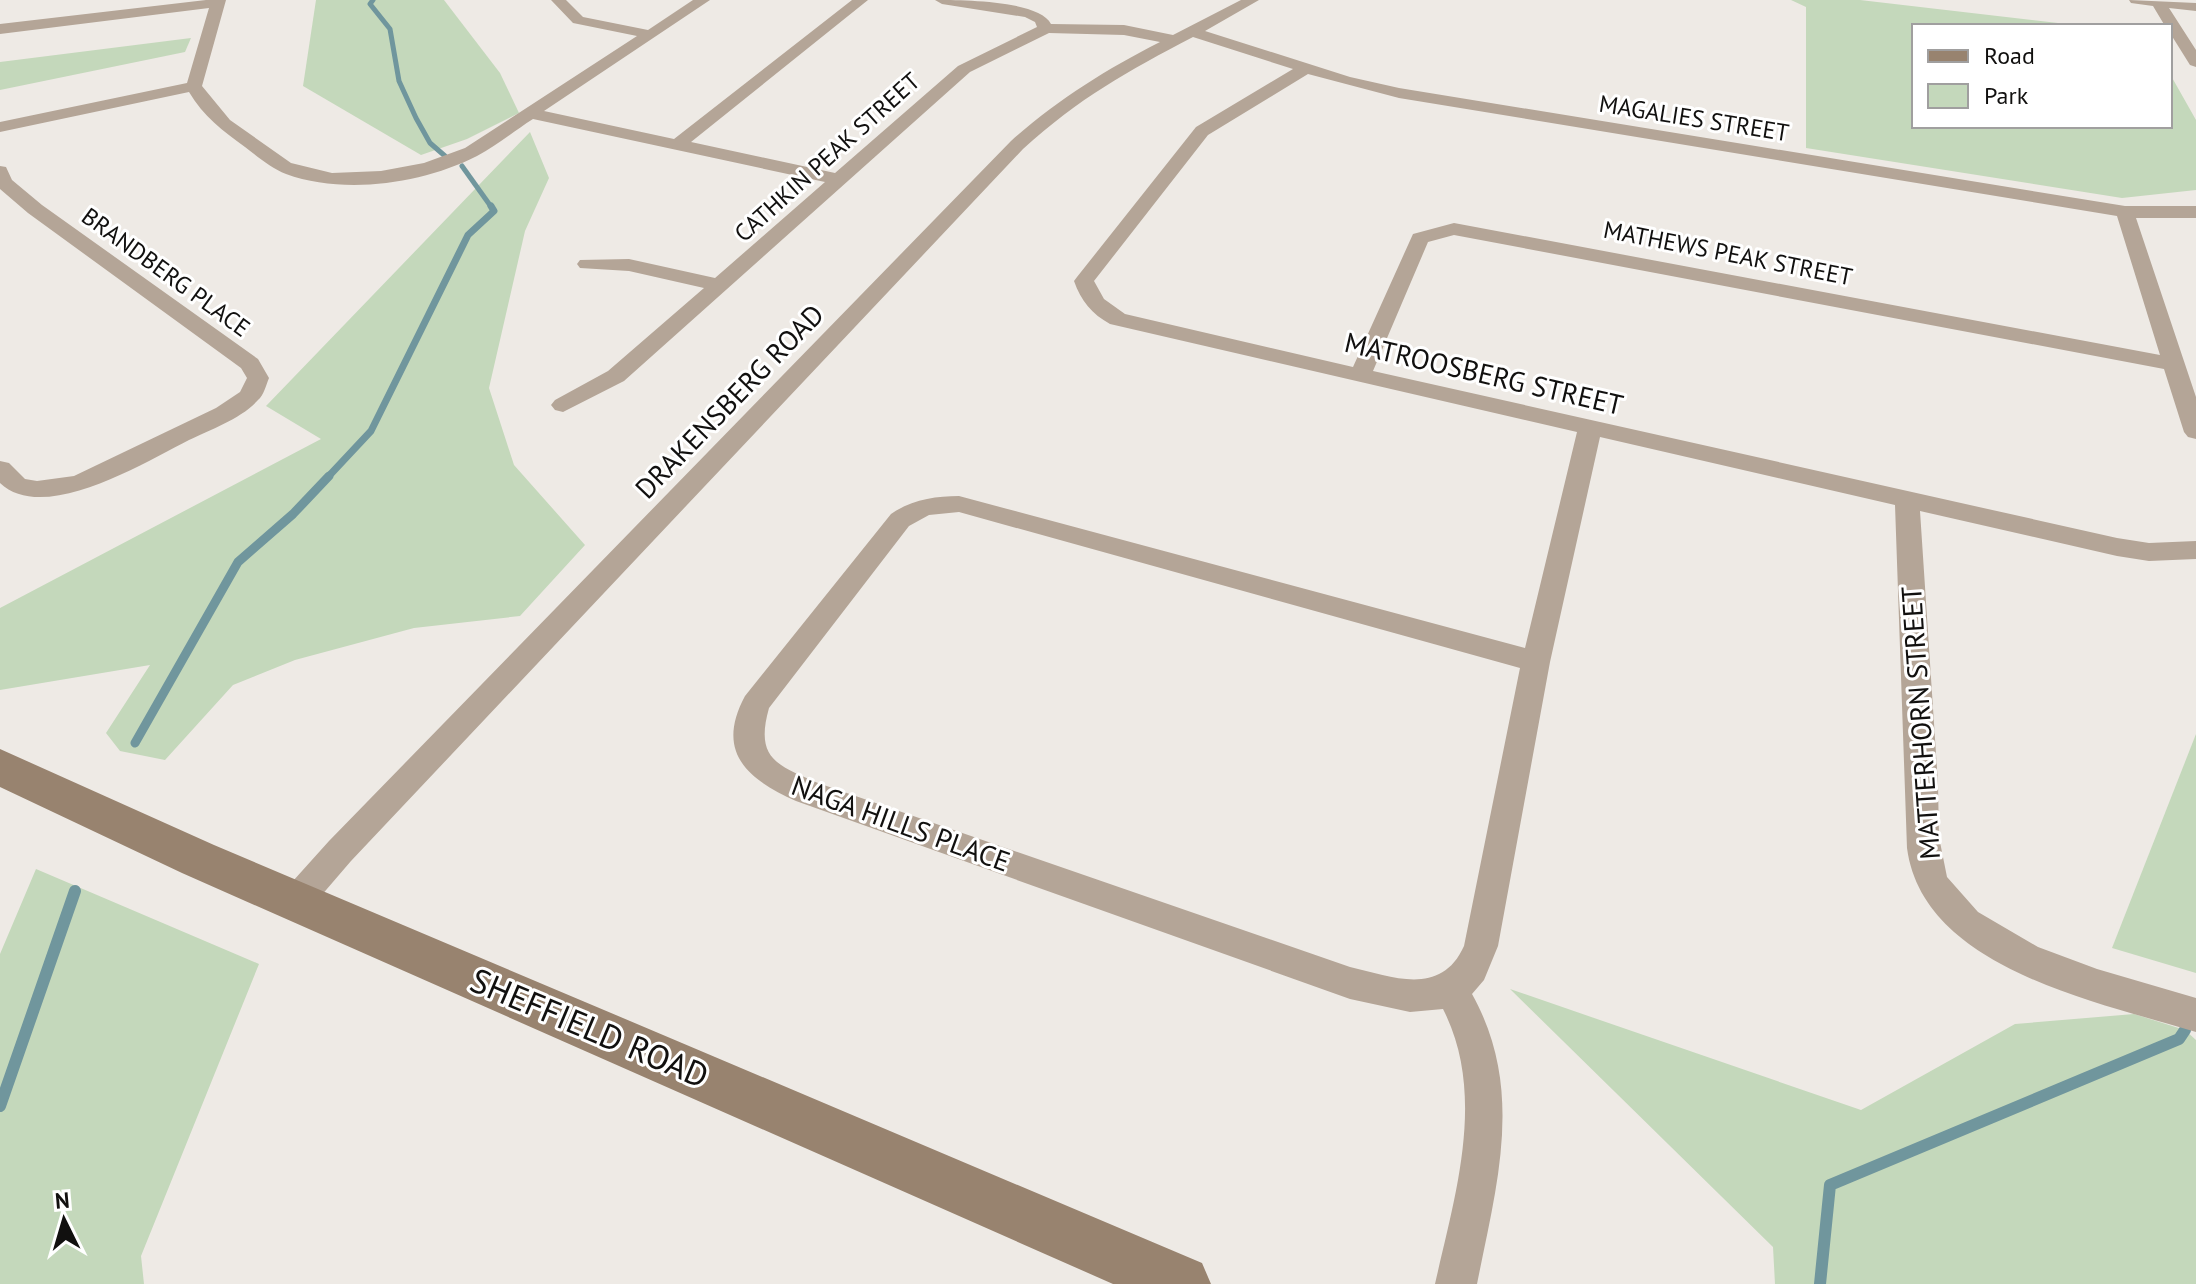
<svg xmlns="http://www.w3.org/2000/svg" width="2196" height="1284" font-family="'PT Sans',sans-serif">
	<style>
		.green { fill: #c4d8bb }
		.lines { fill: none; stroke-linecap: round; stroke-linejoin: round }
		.stream-far3 { stroke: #70969d; stroke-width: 5 }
		.stream-far2 { stroke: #70969d; stroke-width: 7 }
		.stream-far1 { stroke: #70969d; stroke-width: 9 }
		.stream { stroke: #70969d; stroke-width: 12 }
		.street { fill: #b4a597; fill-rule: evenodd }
		.secondary { fill: #98836f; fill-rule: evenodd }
		.labels { text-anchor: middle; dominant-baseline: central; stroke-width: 6; stroke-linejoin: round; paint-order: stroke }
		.far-street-label { font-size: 24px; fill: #11100f; stroke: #fff }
		.street-label { font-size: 28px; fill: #11100f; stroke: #fff }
		.near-street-label { font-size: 34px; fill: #11100f; stroke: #fff }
	</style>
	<rect width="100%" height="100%" fill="#eeeae5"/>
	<g class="green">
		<polygon points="316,0 444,0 500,73 519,113 467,139 421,155 303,86"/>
		<polygon points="1791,0 1860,0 2084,26 1914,26 1914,126 2170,126 2170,74 2196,120 2196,190 2122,198 1806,148 1806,7"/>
		<polygon points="191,38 185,52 0,90 0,62"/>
		<polygon points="530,132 549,178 525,231 489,388 514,465 585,545 520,616 414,628 295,660 233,685 165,760 120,751 106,733 150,665 0,690 0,608 321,439 266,406"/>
		<polygon points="2196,734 2196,973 2112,948"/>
		<polygon points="36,869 259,964 141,1256 144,1284 0,1284 0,954"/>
		<polygon points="1510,989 1861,1110 2015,1024 2134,1014 2185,1030 2196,1040 2196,1284 1775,1284 1773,1247"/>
	</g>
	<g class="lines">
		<g class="stream-far3">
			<polyline points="373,0 370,4 390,29 399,81 416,118 430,143 445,156"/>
			<polyline points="462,166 492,208"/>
		</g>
		<polyline class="stream-far2" points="327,478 371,431 468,235 494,211 491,206"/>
		<polyline class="stream-far1" points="135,743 238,562 293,514 329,476"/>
		<g class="stream">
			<polyline points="0,1106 75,891"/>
			<polyline points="1820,1284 1830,1185 2179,1039 2185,1030"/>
		</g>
		<g class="street">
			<path d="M206,0H226L202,86L230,120L291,163L332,173L381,171L424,163L465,148L637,36L573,23L551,0H566L583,17L648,30L693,0H710L544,111L674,139L852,0H868L691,142L835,173L958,66L1037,27L1035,22L1025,17L942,4L935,0C960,0 1039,0 1051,24L1124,25L1173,35L1241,0H1259L1205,31L1350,77L1399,88L2125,206H2196V218H2136L2196,397V439L2188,437L2184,432L2164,369L1454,235L1428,242L1373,371L2117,538L2149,543L2196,541V559L2149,561L2117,556L1920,511L1938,784L1939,837L1947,877L1978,912L2038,947L2097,969L2196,998V1032C2099,1002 1923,969 1907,848L1895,505L1600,437L1550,662L1498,946L1484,980L1472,994C1525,1089 1497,1183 1477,1284H1435C1455,1195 1487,1095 1443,1009L1410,1012L1350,999L796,801C747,779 715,752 745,696L891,514C911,500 935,496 959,496L1525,648L1577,432L1110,324C1092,314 1081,301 1074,281L1077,277L1196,127L1293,69L1193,37C1128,71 1079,98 1023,149L351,861L308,911L296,916L284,911L279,901L284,891L329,841L1011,141C1057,100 1105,70 1160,42L1124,35L1049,33L970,72L624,381L563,412L555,410L551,405L555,400L608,371L704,288L629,271L580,268L577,264L580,260L629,259L715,278L825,182L533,119C514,131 496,146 477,156C422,184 344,195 286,174C271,168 258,157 245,147C223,131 203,116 189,92L0,132V122L187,83L209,8L0,34V24ZM1308,74L1399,98L2117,216L2160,355L1454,223L1413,234L1353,367L1125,314L1104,299L1094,281L1208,135ZM959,512L1520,668L1464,946C1441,997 1393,977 1350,967L818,783C776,765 755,758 769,708L909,526L929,515Z"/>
			<polygon points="2129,0 2196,3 2196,11 2169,8 2196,50 2196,67 2190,65 2170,33 2170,26 2165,26 2153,6 2131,3"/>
			<path d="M0,166L6,167L12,180L42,205L258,359L269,378C266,385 264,395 258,400C241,419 211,429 189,440C145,462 44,525 0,483V461L9,463L25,479L37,481L74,476L216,408L240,392L247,378L241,368L28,213L0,189Z"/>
		</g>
		<polygon class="secondary" points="0,749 214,845 1202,1263 1211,1284 1113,1284 182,873 0,787"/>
	</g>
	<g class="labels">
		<g class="far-street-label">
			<text transform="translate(1694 118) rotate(9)">MAGALIES STREET</text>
			<text transform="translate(827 157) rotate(-42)">CATHKIN PEAK STREET</text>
			<text transform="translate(1728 253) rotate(11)">MATHEWS PEAK STREET</text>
			<text transform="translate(166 272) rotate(36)">BRANDBERG PLACE</text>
		</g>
		<g class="street-label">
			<text transform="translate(1484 373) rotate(13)">MATROOSBERG STREET</text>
			<text transform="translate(729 401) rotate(-46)">DRAKENSBERG ROAD</text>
			<text transform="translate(1920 723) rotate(-94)">MATTERHORN STREET</text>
			<text transform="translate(901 823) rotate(20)">NAGA HILLS PLACE</text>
		</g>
		<g class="near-street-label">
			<text transform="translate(590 1027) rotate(23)">SHEFFIELD ROAD</text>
		</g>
	</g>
	<rect x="1912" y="24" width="260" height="104" fill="#ffffff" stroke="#a09f9f" stroke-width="2"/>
	<rect x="1928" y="50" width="40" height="12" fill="#98836f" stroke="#a09f9f" stroke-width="2"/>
	<text x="1984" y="64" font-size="24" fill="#11100f">Road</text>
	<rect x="1928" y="84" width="40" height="24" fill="#c4d8bb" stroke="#a09f9f" stroke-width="2"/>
	<text x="1984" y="104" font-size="24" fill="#11100f">Park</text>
	<g transform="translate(64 1220) rotate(355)" stroke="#ffffff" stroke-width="6" paint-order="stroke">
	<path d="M0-6L14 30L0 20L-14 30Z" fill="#11100f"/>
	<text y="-12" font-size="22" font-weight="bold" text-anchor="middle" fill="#11100f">N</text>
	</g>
</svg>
